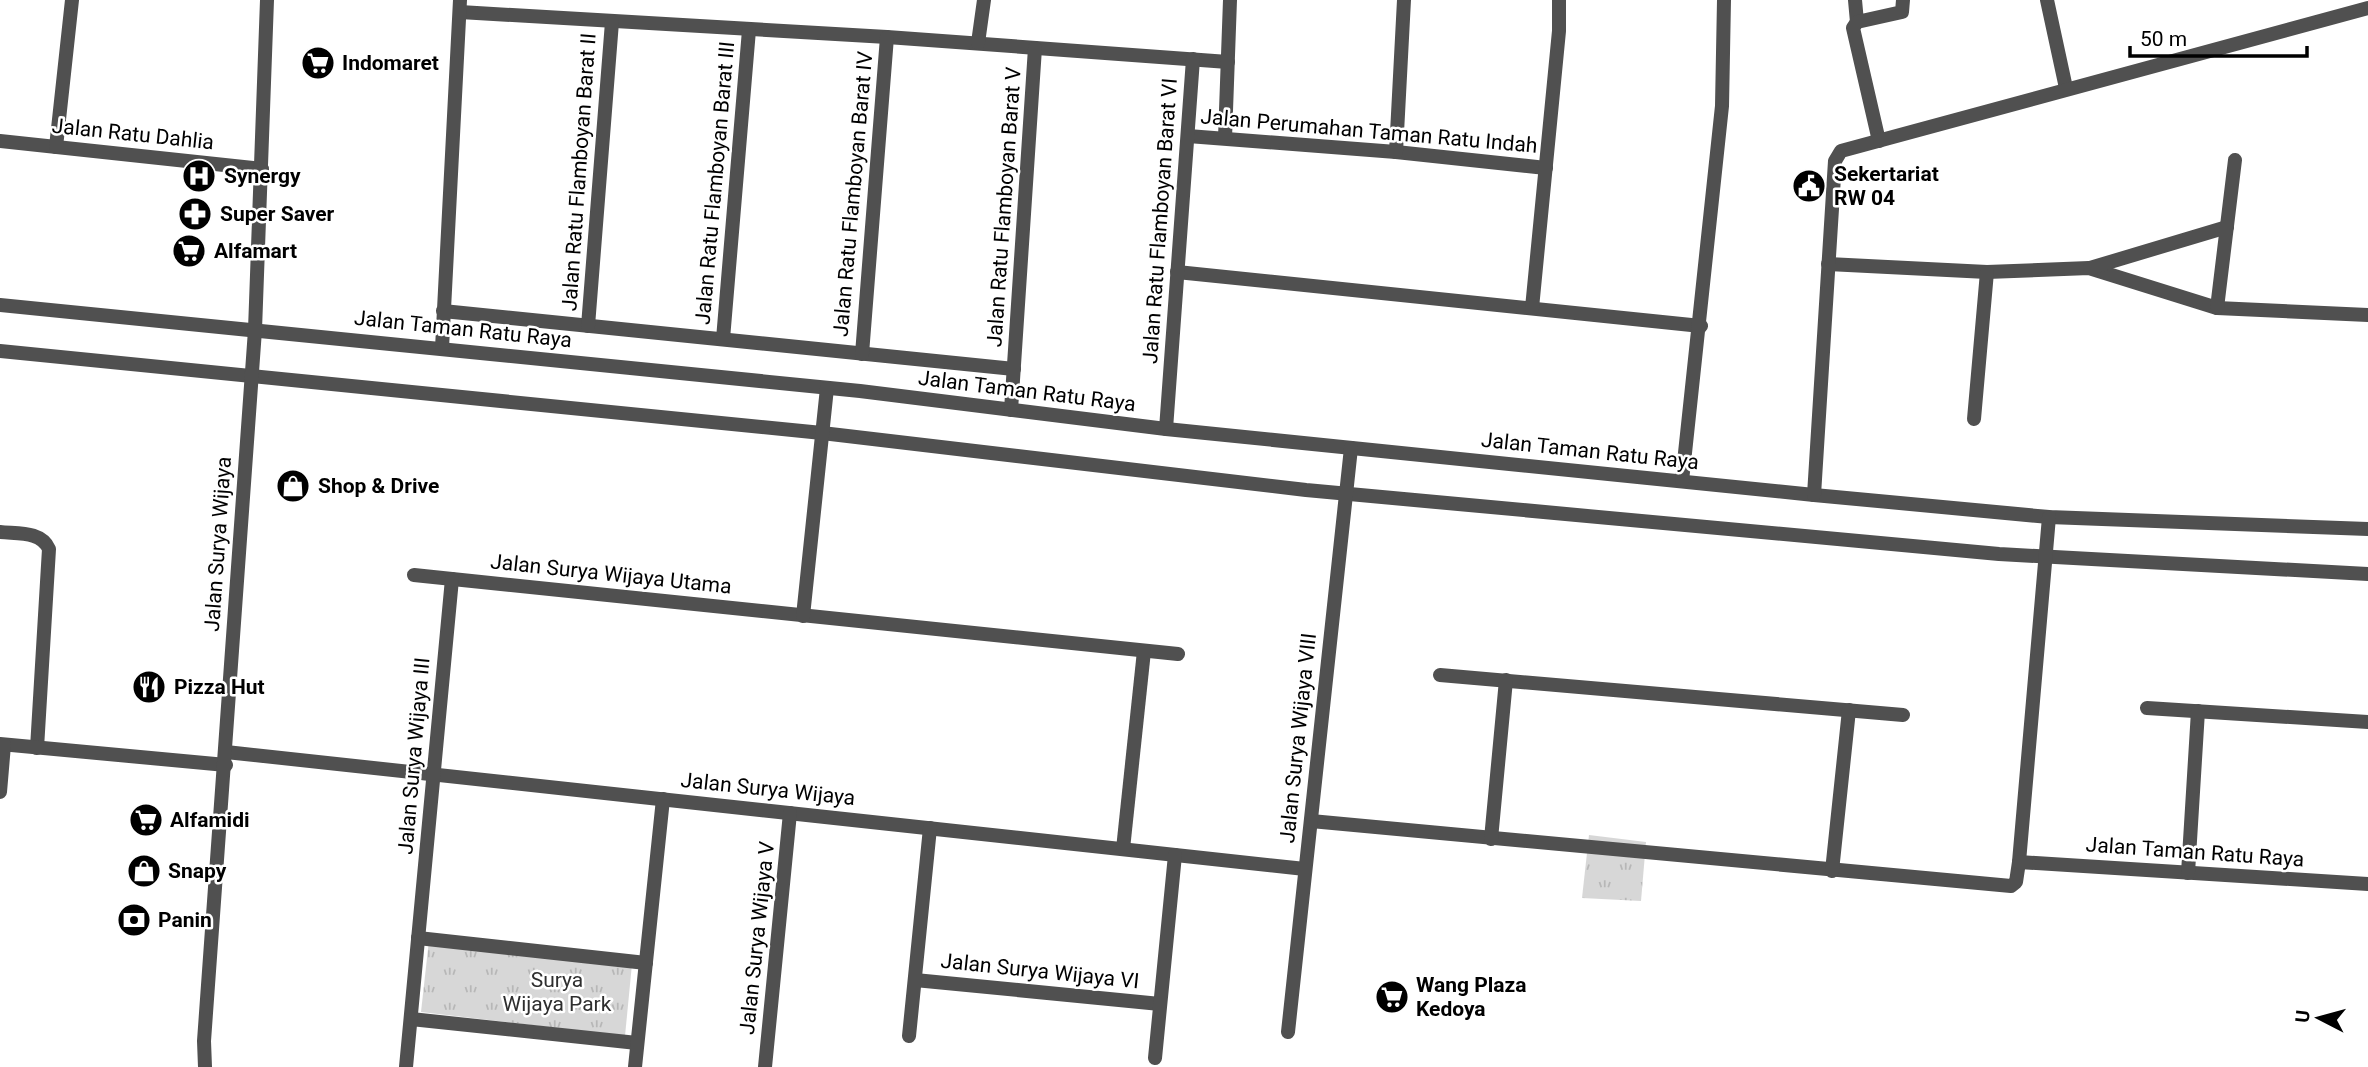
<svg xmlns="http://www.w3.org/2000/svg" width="2368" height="1067" font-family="Roboto,sans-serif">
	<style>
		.park { fill: url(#park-tufts) }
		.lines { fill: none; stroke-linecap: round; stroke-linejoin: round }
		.minor { stroke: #505050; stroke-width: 14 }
		.tertiary { stroke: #505050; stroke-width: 14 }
		.labels { text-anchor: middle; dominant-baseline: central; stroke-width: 5; stroke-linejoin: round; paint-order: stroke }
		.poi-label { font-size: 21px; font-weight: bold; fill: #000; stroke: #fff; text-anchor: start }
		.street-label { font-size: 21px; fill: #000; stroke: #fff }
		.park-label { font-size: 21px; fill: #2e2e2e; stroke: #fff }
	</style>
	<defs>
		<pattern id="park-tufts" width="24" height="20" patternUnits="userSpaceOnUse" patternTransform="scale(1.75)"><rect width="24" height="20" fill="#d7d7d7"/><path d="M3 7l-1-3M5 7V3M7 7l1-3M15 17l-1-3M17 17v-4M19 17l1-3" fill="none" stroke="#b7b7b7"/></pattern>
	</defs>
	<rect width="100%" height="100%" fill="#fff"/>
	<g class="park">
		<polygon points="1589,835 1646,842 1641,901 1582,898"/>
		<polygon points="429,940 632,964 625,1036 421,1012"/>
	</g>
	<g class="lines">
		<g class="minor">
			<polyline points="1855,0 1857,22"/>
			<polyline points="2047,0 2066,88"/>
			<polyline points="460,12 887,37 1228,62"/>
			<polyline points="978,43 984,0"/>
			<polyline points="1188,136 1396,152 1546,168"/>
			<polyline points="1225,138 1230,0"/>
			<polyline points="0,141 262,169"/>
			<polyline points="1879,141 1853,28 1857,22 1902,12 1903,0"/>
			<polyline points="56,147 72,0"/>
			<polyline points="1396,152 1404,0"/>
			<polyline points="1828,264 1987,272 2089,268 2217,308 2368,315"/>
			<polyline points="2090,268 2227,227"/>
			<polyline points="1177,272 1701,326"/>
			<polyline points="0,305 860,391 1166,429 1814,495 2049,517 2368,529"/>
			<polyline points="1532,308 1559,31 1559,0"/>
			<polyline points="2217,308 2235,160"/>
			<polyline points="443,311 1014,369"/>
			<polyline points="588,326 612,22"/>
			<polyline points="723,339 749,30"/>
			<polyline points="442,348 460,0"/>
			<polyline points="0,351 822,433 1306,490 1999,554 2368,574"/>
			<polyline points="862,354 887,37"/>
			<polyline points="1011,410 1035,48"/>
			<polyline points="1974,419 1987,272"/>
			<polyline points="1166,429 1193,59"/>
			<polyline points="1682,481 1722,106 1724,0"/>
			<polyline points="1814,495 1835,161 1841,151 2368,8"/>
			<path d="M0,532C18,534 41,531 49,549L37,748"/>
			<polyline points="414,575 1178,654"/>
			<polyline points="803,616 827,388"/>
			<polyline points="1440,675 1903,715"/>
			<polyline points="2147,708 2368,722"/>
			<polyline points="0,744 226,765"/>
			<polyline points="226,752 1305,869"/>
			<polyline points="0,792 4,745"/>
			<polyline points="1311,821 2011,886 2016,882 2019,862 2049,517"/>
			<polyline points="1491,839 1506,680"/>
			<polyline points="1123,849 1144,651"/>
			<polyline points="2019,862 2368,884"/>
			<polyline points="1832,871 1849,710"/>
			<polyline points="2188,873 2198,711"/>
			<polyline points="418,938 646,963"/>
			<polyline points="915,980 1160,1004"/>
			<polyline points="411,1019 637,1043"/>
			<polyline points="1288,1032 1351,448"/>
			<polyline points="909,1036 930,828"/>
			<polyline points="1155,1058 1175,855"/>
			<polyline points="406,1067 452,579"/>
			<polyline points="635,1067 663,799"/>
			<polyline points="765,1067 790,813"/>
		</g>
		<polyline class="tertiary" points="205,1067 204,1041 255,330 267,0"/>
	</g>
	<defs>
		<symbol id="supermarket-disc" viewBox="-11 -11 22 22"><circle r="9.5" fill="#000" stroke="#fff"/><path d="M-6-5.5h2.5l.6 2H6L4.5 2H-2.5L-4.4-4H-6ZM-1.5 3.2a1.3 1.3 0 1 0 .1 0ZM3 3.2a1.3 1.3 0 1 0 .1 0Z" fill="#fff"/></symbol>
		<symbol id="hospital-disc" viewBox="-11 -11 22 22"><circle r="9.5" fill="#000" stroke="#fff"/><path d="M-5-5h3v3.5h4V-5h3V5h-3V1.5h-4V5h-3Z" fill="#fff"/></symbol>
		<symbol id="civic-disc" viewBox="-11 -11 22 22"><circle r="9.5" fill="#000" stroke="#fff"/><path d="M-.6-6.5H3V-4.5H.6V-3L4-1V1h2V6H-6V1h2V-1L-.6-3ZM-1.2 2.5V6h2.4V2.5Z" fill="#fff"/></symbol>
		<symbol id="pharmacy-disc" viewBox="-11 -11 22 22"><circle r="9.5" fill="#000" stroke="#fff"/><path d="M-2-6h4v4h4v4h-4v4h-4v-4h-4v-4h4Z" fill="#fff"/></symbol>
		<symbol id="shop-disc" viewBox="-11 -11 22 22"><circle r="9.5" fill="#000" stroke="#fff"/><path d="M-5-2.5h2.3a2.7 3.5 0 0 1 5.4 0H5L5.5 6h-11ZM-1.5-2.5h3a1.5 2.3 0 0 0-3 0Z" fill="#fff"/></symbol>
		<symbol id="restaurant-disc" viewBox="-11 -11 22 22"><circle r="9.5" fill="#000" stroke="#fff"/><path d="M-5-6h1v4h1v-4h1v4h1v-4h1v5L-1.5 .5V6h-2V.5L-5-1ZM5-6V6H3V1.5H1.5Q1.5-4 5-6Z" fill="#fff"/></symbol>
		<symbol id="bank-disc" viewBox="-11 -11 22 22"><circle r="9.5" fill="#000" stroke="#fff"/><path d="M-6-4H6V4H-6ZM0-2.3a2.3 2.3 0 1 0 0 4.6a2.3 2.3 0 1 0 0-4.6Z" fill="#fff"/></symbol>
	</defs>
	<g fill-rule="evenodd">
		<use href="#supermarket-disc" x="299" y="44" width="38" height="38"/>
		<use href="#hospital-disc" x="180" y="157" width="38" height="38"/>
		<use href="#civic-disc" x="1790" y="167" width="38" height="38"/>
		<use href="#pharmacy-disc" x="176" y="195" width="38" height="38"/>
		<use href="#supermarket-disc" x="170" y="232" width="38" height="38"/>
		<use href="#shop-disc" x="274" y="467" width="38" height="38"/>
		<use href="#restaurant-disc" x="130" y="668" width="38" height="38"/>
		<use href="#supermarket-disc" x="127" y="801" width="38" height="38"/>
		<use href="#shop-disc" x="125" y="852" width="38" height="38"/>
		<use href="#bank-disc" x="115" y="901" width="38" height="38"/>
		<use href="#supermarket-disc" x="1373" y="978" width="38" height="38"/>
	</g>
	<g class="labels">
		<g class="poi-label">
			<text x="342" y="63">Indomaret</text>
			<text x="1834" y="174">Sekertariat<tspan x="1834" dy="24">RW 04</tspan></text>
			<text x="224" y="176">Synergy</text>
			<text x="220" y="214">Super Saver</text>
			<text x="214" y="251">Alfamart</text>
			<text x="318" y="486">Shop &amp; Drive</text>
			<text x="174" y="687">Pizza Hut</text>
			<text x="170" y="820">Alfamidi</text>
			<text x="168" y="871">Snapy</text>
			<text x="158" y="920">Panin</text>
			<text x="1416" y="985">Wang Plaza<tspan x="1416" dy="24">Kedoya</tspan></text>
		</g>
		<g class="street-label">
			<text transform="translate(1369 131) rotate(5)">Jalan Perumahan Taman Ratu Indah</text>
			<text transform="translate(133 134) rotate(6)">Jalan Ratu Dahlia</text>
			<text transform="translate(579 172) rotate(-86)">Jalan Ratu Flamboyan Barat II</text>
			<text transform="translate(715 183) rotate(-85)">Jalan Ratu Flamboyan Barat III</text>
			<text transform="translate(853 194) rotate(-85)">Jalan Ratu Flamboyan Barat IV</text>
			<text transform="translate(1004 207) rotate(-86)">Jalan Ratu Flamboyan Barat V</text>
			<text transform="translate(1160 221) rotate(-86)">Jalan Ratu Flamboyan Barat VI</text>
			<text transform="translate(463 329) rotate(6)">Jalan Taman Ratu Raya</text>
			<text transform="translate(1027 391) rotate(7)">Jalan Taman Ratu Raya</text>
			<text transform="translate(1590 451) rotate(6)">Jalan Taman Ratu Raya</text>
			<text transform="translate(218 544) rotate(-86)">Jalan Surya Wijaya</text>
			<text transform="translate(611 574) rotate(6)">Jalan Surya Wijaya Utama</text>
			<text transform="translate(1298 738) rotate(-84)">Jalan Surya Wijaya VIII</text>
			<text transform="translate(414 756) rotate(-85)">Jalan Surya Wijaya III</text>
			<text transform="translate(768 789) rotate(6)">Jalan Surya Wijaya</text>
			<text transform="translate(2195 852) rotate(4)">Jalan Taman Ratu Raya</text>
			<text transform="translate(757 938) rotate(-84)">Jalan Surya Wijaya V</text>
			<text transform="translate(1040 971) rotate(6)">Jalan Surya Wijaya VI</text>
		</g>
		<g class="park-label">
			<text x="557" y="980">Surya<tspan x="557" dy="24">Wijaya Park</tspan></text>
		</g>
	</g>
	<g transform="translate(2319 1018) rotate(276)" stroke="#ffffff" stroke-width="5" paint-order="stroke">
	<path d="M0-5L12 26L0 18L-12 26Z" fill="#000000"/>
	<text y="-10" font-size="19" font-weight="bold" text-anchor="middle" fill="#000000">U</text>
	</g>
	<path d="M2130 46v10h177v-10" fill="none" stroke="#000000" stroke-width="3.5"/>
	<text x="2140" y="46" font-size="21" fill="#000000" stroke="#ffffff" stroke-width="5" paint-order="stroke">50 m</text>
</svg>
